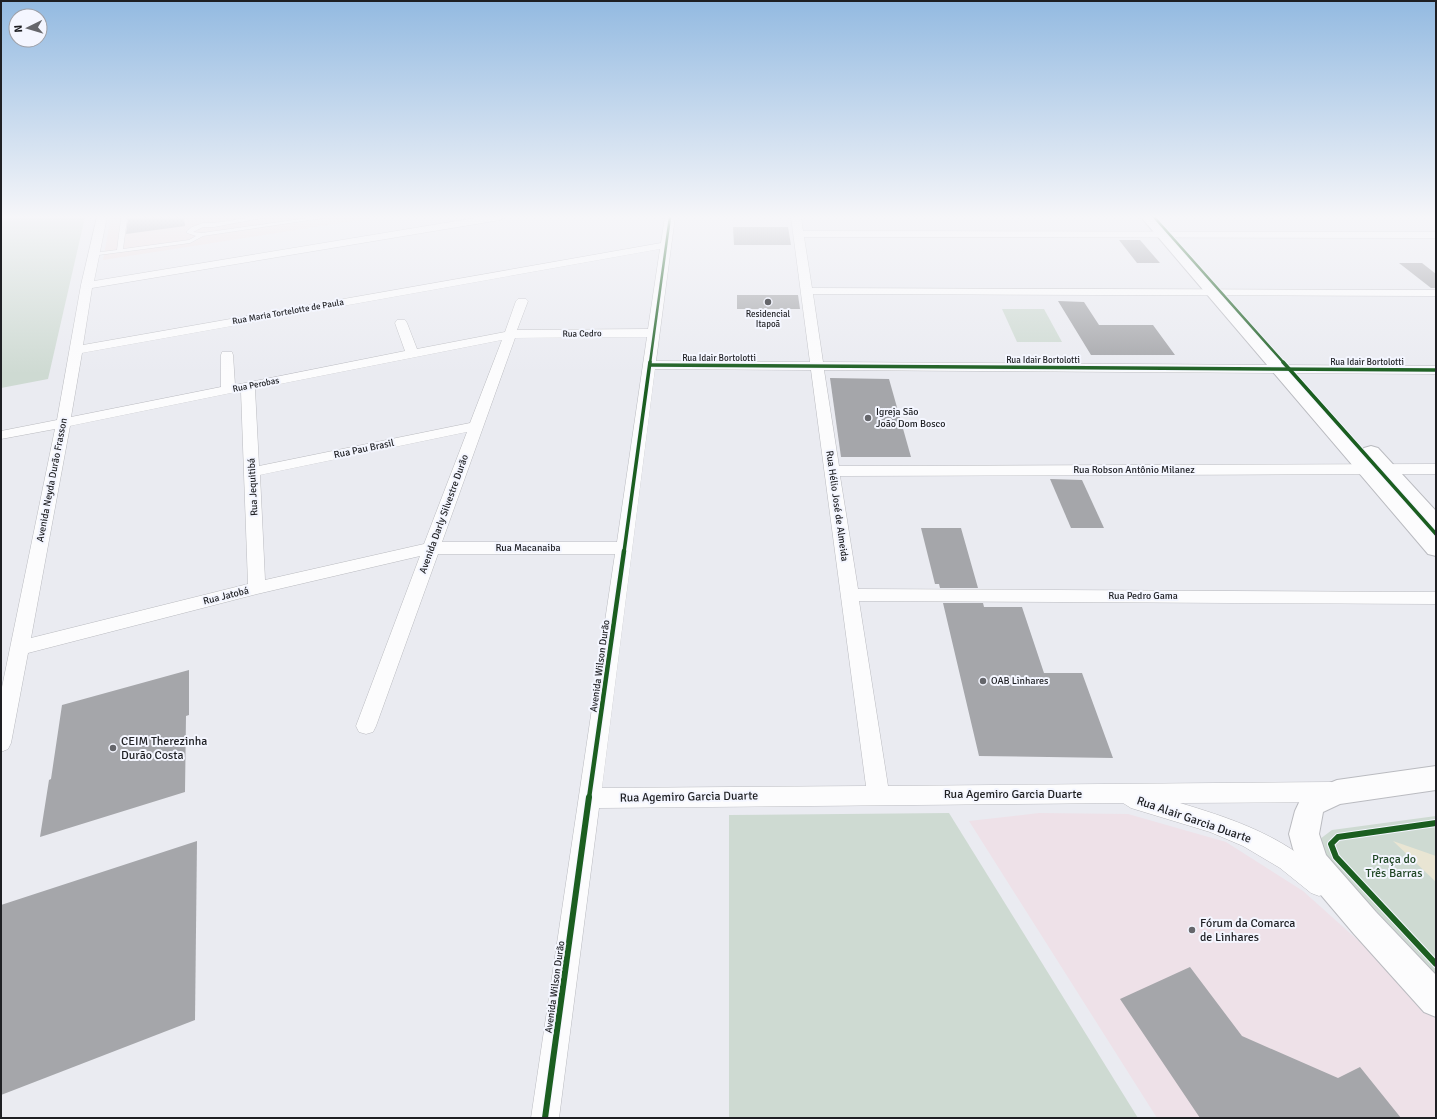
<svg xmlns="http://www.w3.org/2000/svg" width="1437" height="1119" font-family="Signika,sans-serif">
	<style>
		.commercial { fill: #eee1e8 }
		.medical { fill: #efe1e2 }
		.green { fill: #cedad2 }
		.sand { fill: #e9e5d3 }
		.building { fill: #a5a6aa }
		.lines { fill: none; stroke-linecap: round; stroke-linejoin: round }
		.service-casing { stroke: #babbc0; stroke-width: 1 }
		.minor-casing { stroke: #babbc0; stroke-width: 1 }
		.secondary-casing { stroke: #babbc0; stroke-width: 2 }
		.service { fill: #fcfcfd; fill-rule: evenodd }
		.minor { fill: #fcfcfd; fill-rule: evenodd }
		.secondary { fill: #fcfcfd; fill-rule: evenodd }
		.cycleway-far3-casing { stroke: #f4f6ff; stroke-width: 4 }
		.cycleway-far2-casing { stroke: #f4f6ff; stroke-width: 5.5 }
		.cycleway-far1-casing { stroke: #f4f6ff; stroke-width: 7 }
		.cycleway-casing { stroke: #f4f6ff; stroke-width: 8 }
		.cycleway-far3 { stroke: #1b5e20; stroke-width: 2.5 }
		.cycleway-far2 { stroke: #1b5e20; stroke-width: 3.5 }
		.cycleway-far1 { stroke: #1b5e20; stroke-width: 4.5 }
		.cycleway { stroke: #1b5e20; stroke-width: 6 }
		.poi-dot { fill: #65666b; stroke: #f4f6ff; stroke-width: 1.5 }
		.labels { text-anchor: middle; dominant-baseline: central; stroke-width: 4; stroke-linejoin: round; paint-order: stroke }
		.far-street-label { font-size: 9px; fill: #1e1f23; stroke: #f4f6ff }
		.far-poi-label { font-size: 9px; fill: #1e1f23; stroke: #f4f6ff }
		.poi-label { font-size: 10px; fill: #1e1f23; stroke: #f4f6ff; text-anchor: start }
		.street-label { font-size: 10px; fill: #1e1f23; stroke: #f4f6ff }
		.near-poi-label { font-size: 12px; fill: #1e1f23; stroke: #f4f6ff; text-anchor: start }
		.near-street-label { font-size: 12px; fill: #1e1f23; stroke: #f4f6ff }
		.near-park-label { font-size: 12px; fill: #214826; stroke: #f4f6ff }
	</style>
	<rect width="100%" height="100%" fill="#eaebf1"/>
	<polygon class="commercial" points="1039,813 1128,814 1226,842 1303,891 1389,968 1436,1020 1436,1118 1157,1118 969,821"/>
	<polygon class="medical" points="111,217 380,217 103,260"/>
	<g class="green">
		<polygon points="1,217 85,217 48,379 1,388"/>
		<polygon points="1002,309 1044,309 1062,342 1017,342"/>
		<polygon points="949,813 1138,1118 729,1118 729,815"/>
		<polygon points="1436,816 1436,975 1327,858 1320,839 1332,830"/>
	</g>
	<polygon class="sand" points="1393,841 1436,856 1436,882"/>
	<g class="building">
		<polygon points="140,217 184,217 185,226 126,234 128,219"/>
		<polygon points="733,227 788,227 791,245 734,245"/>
		<polygon points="1119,240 1140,240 1160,263 1137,263"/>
		<polygon points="1399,263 1422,263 1436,274 1436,288 1431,288"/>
		<polygon points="737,295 798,295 800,309 737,309"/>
		<polygon points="1058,301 1084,302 1099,325 1153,325 1175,355 1091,355"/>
		<polygon points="830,378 889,379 911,457 841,457"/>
		<polygon points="1050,479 1082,480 1104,528 1071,528"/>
		<polygon points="921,528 961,528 978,588 940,588 939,584 935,584"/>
		<polygon points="943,603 983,603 984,607 1022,607 1044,673 1082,673 1113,758 979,756"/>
		<polygon points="189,670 189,715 186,716 185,792 40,837 49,780 51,779 62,705"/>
		<polygon points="197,841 195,1020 1,1095 1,905"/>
		<polygon points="1190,967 1242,1036 1338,1078 1360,1067 1401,1118 1200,1118 1120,999"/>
	</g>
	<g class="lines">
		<defs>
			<polygon id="service" points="119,217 125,217 127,219 123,249 189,240 196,236 187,233 187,231 192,227 203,223 214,223 254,217 267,217 214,227 203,227 193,232 202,233 315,217 330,217 203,236 190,243 91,256 91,254 93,253 117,250 121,219"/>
			<path id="minor" d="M97,217H107L94,281L481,217H505L500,220L92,288L83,345L661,243L665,217H675L656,361L810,362L791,217H801L803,231L1436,232V238L804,237L812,288L1436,290V296L813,294L823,362L1436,366V374L824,370L839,466L1436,464V474L840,476L858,589L1436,592V604L859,601L888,786L1331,782L1339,785L1342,792L1339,799L1331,802L1180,803C1227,817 1275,833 1313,865C1320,871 1327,876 1331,885L1327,893L1319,896L1311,893L1280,868L1243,846L1210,832L1131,808L1123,803L599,808L559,1118H531L615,554H438L376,726L373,732L366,734L359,732L356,726L420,556L257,594L28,653L11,743L8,749L1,752V692L55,429L1,439V431L57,420L81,285ZM660,249L648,329L517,330L528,301L526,299H518L516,301L505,332L417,349L407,323L405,320H397L395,323L405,351L235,385L233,355L232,352H222L221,355V387L71,417L82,353ZM647,337L617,542H442L515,338ZM502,340L470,423L259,466L255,389ZM655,369L811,370L866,786L602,788ZM241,391L248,584L31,638L70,426ZM467,432L424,544L265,580L260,475Z"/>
			<g id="secondary">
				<polygon points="1141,217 1154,217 1362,451 1364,448 1371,446 1378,448 1436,511 1436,531 1431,530 1436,535 1436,556 1428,554"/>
				<polygon points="1436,766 1436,790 1340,804 1323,812 1319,834 1326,855 1376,912 1436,975 1436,1017 1424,1012 1354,934 1304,875 1293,849 1289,834 1295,811 1303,794 1337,780"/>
			</g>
		</defs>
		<use href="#service" class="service-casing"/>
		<use href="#minor" class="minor-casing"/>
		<use href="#secondary" class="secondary-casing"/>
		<use href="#service" class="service"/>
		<use href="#minor" class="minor"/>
		<use href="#secondary" class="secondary"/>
		<defs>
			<g id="cycleway-far3">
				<polyline points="1154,217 1284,363"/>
				<polyline points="650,363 670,217"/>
			</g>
			<g id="cycleway-far2">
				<polyline points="1283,362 1436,534"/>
				<polyline points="650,365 1436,370"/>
				<polyline points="624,552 650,362"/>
			</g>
			<polyline id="cycleway-far1" points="589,798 624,551"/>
			<g id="cycleway">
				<polyline points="1436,823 1338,837 1331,844 1336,857 1436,964"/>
				<polyline points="545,1118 589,797"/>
			</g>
		</defs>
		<use href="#cycleway-far3" class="cycleway-far3-casing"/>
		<use href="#cycleway-far2" class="cycleway-far2-casing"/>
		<use href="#cycleway-far1" class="cycleway-far1-casing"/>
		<use href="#cycleway" class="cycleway-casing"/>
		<use href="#cycleway-far3" class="cycleway-far3"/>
		<use href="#cycleway-far2" class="cycleway-far2"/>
		<use href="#cycleway-far1" class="cycleway-far1"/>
		<use href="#cycleway" class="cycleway"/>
	</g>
	<linearGradient id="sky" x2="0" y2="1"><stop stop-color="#93bae1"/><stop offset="0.58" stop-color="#f6f6f9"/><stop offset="1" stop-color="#f6f6f9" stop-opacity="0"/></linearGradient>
	<rect width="1437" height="374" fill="url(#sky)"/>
	<g class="poi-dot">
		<circle cx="768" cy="302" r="4"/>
		<circle cx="868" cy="418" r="4"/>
		<circle cx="983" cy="681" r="4"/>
		<circle cx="113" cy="748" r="4"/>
		<circle cx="1192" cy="930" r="4"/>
	</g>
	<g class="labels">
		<g class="far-street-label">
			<text transform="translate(288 312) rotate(-10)">Rua Maria Tortelotte de Paula</text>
			<text transform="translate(582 334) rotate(-1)">Rua Cedro</text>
			<text x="719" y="358">Rua Idair Bortolotti</text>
			<text x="1043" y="360">Rua Idair Bortolotti</text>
			<text x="1367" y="362">Rua Idair Bortolotti</text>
			<text transform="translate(256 385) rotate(-11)">Rua Perobas</text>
		</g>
		<g class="far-poi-label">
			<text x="768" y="314">Residencial<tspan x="768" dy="10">Itapoã</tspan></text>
		</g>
		<g class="poi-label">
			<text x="876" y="412">Igreja São<tspan x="876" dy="12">João Dom Bosco</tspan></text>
			<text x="991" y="681">OAB Linhares</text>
		</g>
		<g class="street-label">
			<text transform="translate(364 449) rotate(-12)">Rua Pau Brasil</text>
			<text x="1134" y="470">Rua Robson Antônio Milanez</text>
			<text transform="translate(52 480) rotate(-79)">Avenida Neyda Durão Frasson</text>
			<text transform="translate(253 487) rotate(-93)">Rua Jequitibá</text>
			<text transform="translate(837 506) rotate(82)">Rua Hélio José de Almeida</text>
			<text transform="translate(444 514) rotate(-70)">Avenida Darly Silvestre Durão</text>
			<text x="528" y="548">Rua Macanaiba</text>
			<text transform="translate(226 596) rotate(-14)">Rua Jatobá</text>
			<text x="1143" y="596">Rua Pedro Gama</text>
			<text transform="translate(600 666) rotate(-82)">Avenida Wilson Durão</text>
			<text transform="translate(555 987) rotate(-82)">Avenida Wilson Durão</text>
		</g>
		<g class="near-poi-label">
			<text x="121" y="741">CEIM Therezinha<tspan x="121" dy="14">Durão Costa</tspan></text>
			<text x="1200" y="923">Fórum da Comarca<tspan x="1200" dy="14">de Linhares</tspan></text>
		</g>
		<g class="near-street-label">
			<text x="1013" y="794">Rua Agemiro Garcia Duarte</text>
			<text transform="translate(689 797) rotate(-1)">Rua Agemiro Garcia Duarte</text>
			<text transform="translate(1194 820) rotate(19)">Rua Alair Garcia Duarte</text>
		</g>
		<g class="near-park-label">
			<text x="1394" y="859">Praça do<tspan x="1394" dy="14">Três Barras</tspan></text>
		</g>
	</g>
	<rect width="1437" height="1119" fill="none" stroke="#1e1f23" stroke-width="4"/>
	<g transform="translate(28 28) rotate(265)"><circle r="19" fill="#f4f6ff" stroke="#9ea0a7"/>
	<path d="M0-3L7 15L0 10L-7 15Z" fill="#65666b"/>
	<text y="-6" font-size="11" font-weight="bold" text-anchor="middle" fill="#1e1f23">N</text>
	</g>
</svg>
